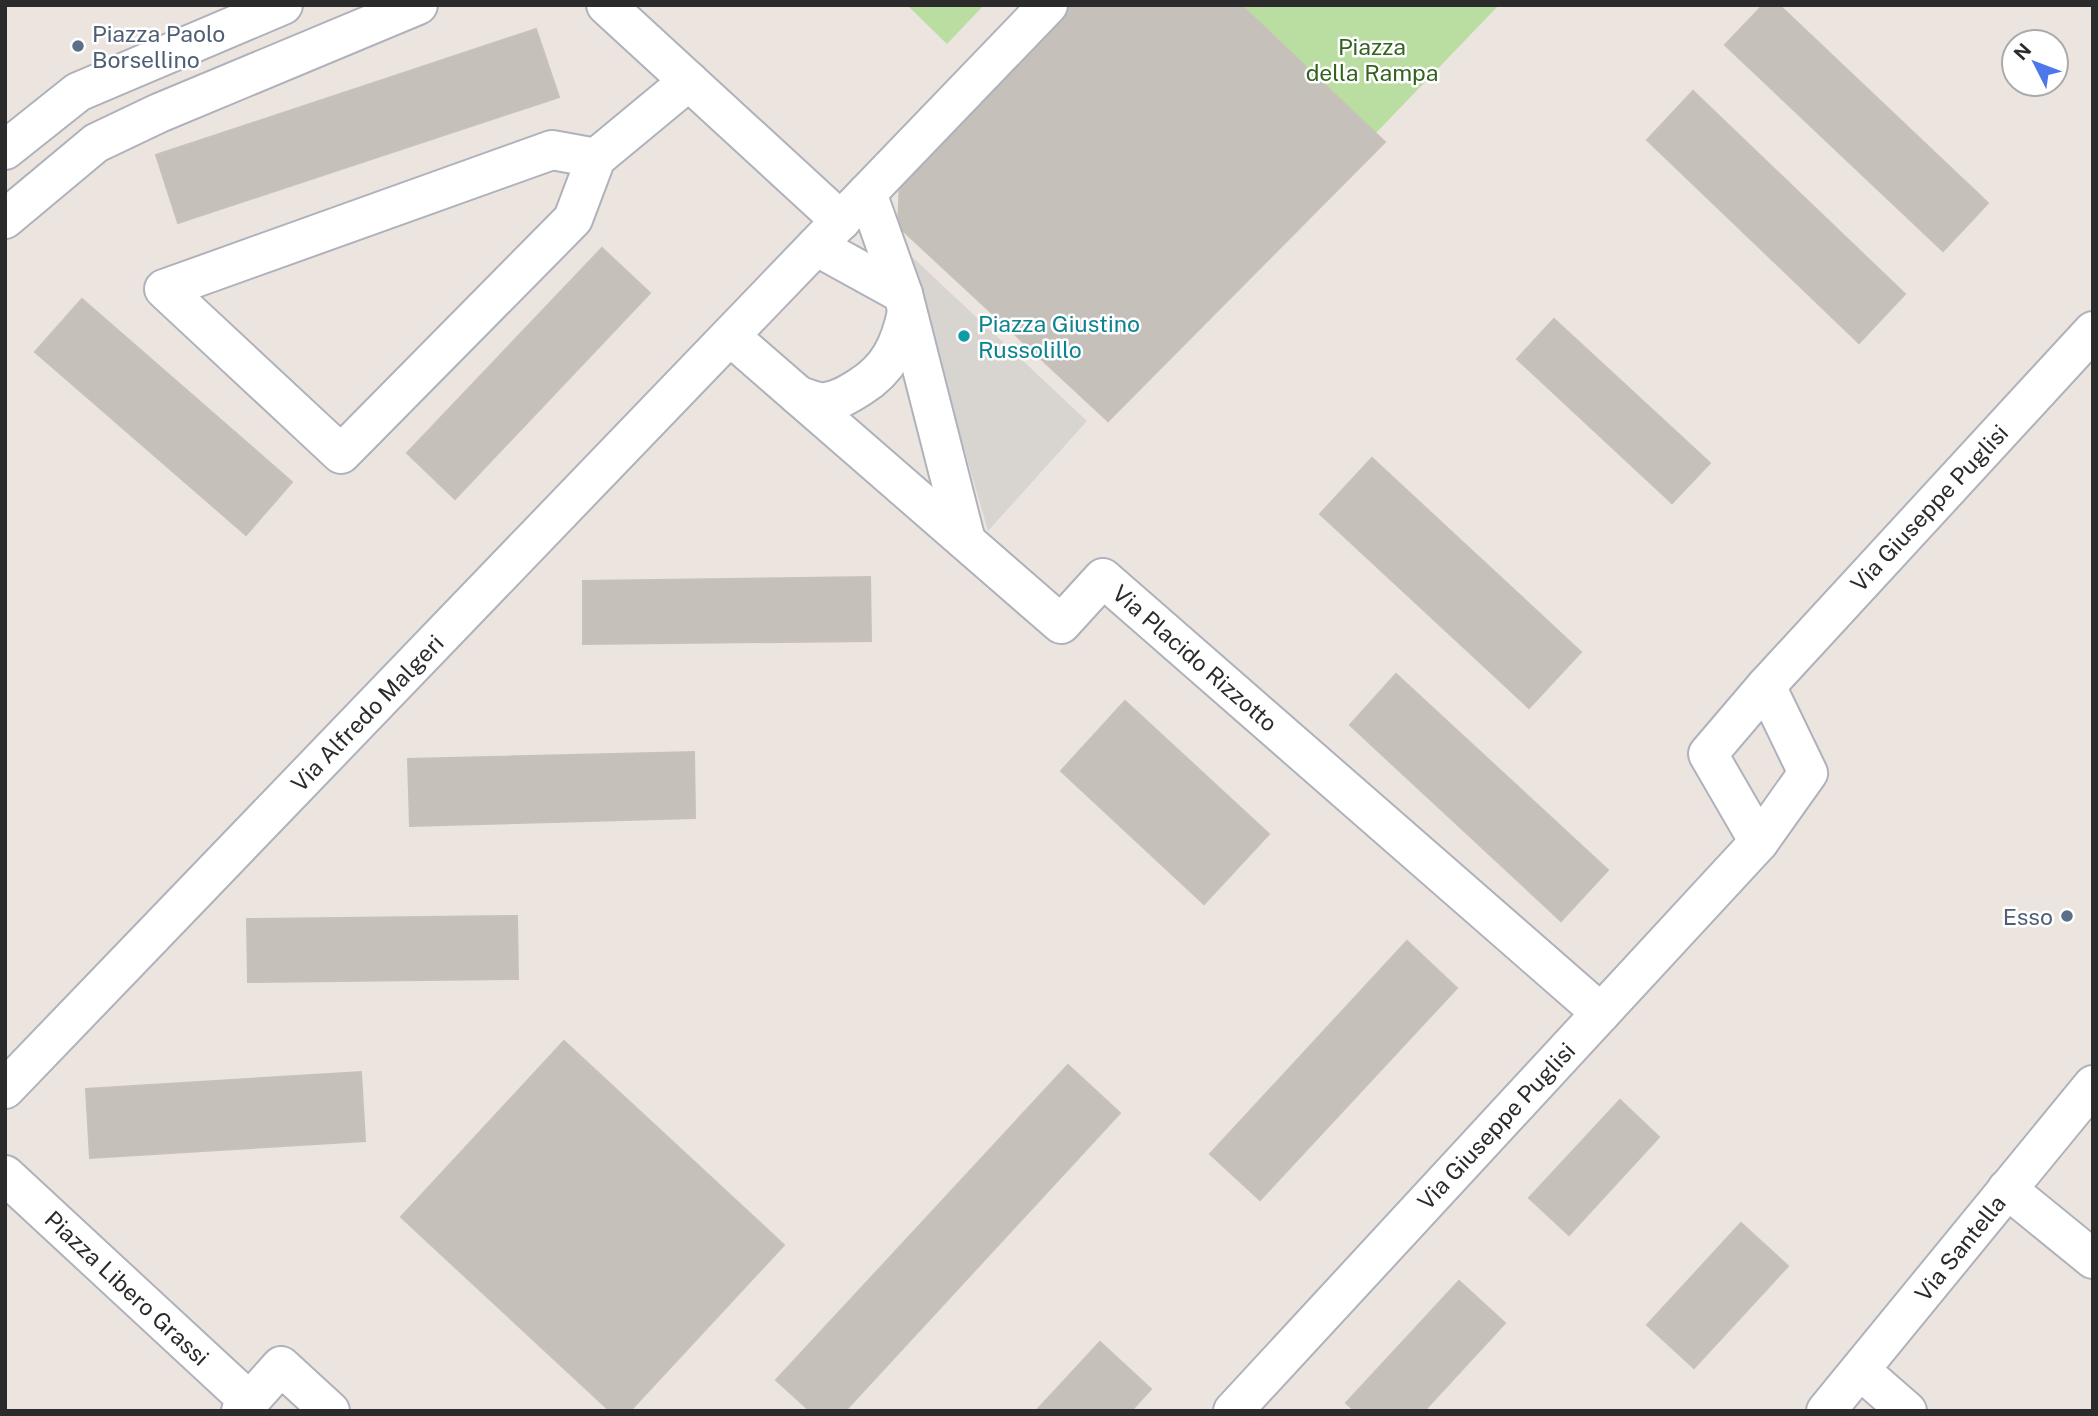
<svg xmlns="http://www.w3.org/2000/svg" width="2098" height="1416" font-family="'Public Sans',sans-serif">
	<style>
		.green { fill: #badda1 }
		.plaza { fill: #d8d5d1 }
		.building { fill: #c5c0ba; stroke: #c7c1b9; stroke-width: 2 }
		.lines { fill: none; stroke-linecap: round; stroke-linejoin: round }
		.street-casing { stroke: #afb2bb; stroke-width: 42 }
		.street { stroke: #fff; stroke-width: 38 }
		.service-dot { fill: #5c6f8a; stroke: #fff; stroke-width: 2.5 }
		.culture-dot { fill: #0f9aa8; stroke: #fff; stroke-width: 2.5 }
		.labels { text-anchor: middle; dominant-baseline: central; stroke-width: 5; stroke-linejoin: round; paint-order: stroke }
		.service-label { font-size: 23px; fill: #4e5e75; stroke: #fff; text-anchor: start }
		.park-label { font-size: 23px; fill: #346321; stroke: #fff }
		.culture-label { font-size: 23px; fill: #0d838f; stroke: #fff; text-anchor: start }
		.street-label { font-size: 23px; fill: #2b2b2b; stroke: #fff }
	</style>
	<rect width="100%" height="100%" fill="#ece5df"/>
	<g class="green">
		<polygon points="907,5 984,5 947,44"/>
		<polygon points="1240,5 1499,5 1374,135"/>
	</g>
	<polygon class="plaza" points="907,252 1087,421 988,531"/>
	<g class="building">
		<polygon points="1060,5 1241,5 1385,142 1108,421 898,226 901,157"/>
		<polygon points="1763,5 1779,5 1988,203 1943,251 1725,45"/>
		<polygon points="536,29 559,97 178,223 156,155"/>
		<polygon points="1693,91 1905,294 1859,343 1647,140"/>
		<polygon points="602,248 650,293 455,499 407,453"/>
		<polygon points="82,299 292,482 246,535 35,352"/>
		<polygon points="1554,319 1710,463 1672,503 1517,359"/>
		<polygon points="1372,458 1581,652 1529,708 1320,514"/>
		<polygon points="870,577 871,641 583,644 583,581"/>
		<polygon points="1396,674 1608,870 1561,921 1350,725"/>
		<polygon points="1125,701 1269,834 1204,904 1061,771"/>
		<polygon points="694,752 695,818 410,826 408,759"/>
		<polygon points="517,916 518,979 248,982 247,919"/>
		<polygon points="1407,941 1457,988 1260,1200 1210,1154"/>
		<polygon points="564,1041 784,1245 630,1411 610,1411 401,1217"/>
		<polygon points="1068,1065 1120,1113 845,1411 810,1411 776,1380"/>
		<polygon points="361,1072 365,1141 90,1158 86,1089"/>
		<polygon points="1620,1100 1659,1137 1569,1235 1529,1198"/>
		<polygon points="1741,1223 1788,1266 1694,1368 1647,1325"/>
		<polygon points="1459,1281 1505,1323 1424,1411 1355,1411 1346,1403"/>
		<polygon points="1100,1342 1151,1389 1131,1411 1036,1411"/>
	</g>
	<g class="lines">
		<defs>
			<g id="street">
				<polyline points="606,5 841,221"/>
				<polyline points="5,150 78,92 283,5"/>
				<polyline points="596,158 552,150 164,289 341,454 573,219 596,158 689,81"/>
				<polyline points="867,193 903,294"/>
				<polyline points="5,219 96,143 159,113 418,5"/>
				<polyline points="816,246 903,294 966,541"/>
				<polyline points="730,336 1061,624 1103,578 1601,1013"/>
				<path d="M799,396C807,398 817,403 825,402C838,401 849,394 860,387C889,369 900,345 907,312"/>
				<polyline points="1766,686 2093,331"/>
				<polygon points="1766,686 1808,773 1759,842 1708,754"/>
				<polyline points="5,1089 1048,5"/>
				<polyline points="5,1175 249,1401"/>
				<polyline points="2007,1189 2093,1259"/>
				<polyline points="1860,1370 1907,1411"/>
				<polyline points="241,1411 281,1366 330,1411"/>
				<polyline points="1233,1411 1759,842"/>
				<polyline points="1826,1411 2093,1085"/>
			</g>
		</defs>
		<use href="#street" class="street-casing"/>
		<use href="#street" class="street"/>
	</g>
	<g class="service-dot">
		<circle cx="78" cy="46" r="7"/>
		<circle cx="2067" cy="916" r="7"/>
	</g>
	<circle class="culture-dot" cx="964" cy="336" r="7"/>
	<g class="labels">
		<g class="service-label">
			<text x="92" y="33">Piazza Paolo<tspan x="92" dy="26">Borsellino</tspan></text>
			<text x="2053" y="916" text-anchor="end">Esso</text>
		</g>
		<g class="park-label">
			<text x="1372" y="46">Piazza<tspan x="1372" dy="26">della Rampa</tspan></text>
		</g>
		<g class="culture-label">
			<text x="978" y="323">Piazza Giustino<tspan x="978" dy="26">Russolillo</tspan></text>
		</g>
		<g class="street-label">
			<text transform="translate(1929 508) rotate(-47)">Via Giuseppe Puglisi</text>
			<text transform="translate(1195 658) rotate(41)">Via Placido Rizzotto</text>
			<text transform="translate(367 713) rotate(-46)">Via Alfredo Malgeri</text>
			<text transform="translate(1496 1126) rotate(-47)">Via Giuseppe Puglisi</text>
			<text transform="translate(1960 1248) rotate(-51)">Via Santella</text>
			<text transform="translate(127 1288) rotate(43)">Piazza Libero Grassi</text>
		</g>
	</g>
	<rect width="2098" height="1416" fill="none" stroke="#2b2b2b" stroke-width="14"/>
	<g transform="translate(2035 63) rotate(312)"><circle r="33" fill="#ffffff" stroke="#aaaaaa" stroke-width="2"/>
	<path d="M0-5L12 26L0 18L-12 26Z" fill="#4e77ea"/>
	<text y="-10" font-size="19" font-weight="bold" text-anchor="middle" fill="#2b2b2b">N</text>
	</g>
</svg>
